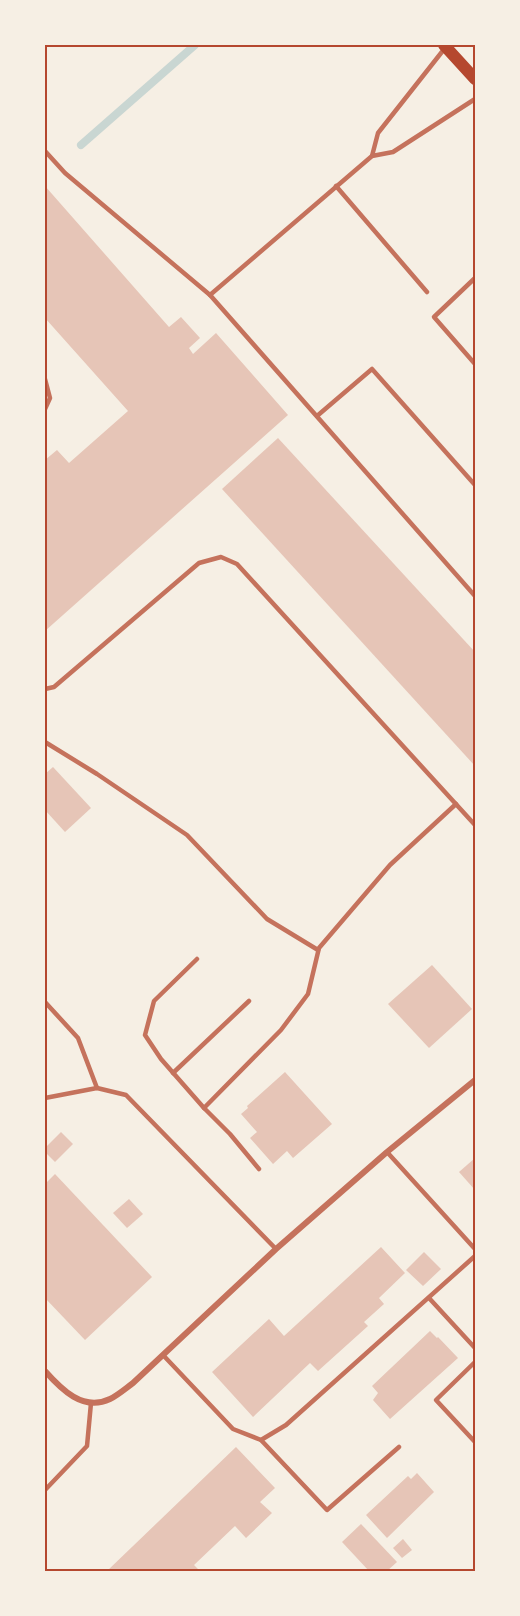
<svg xmlns="http://www.w3.org/2000/svg" width="520" height="1616" font-family="Commissioner,sans-serif">
	<style>
		.lines { fill: none; stroke-linecap: round; stroke-linejoin: round }
		.stream { stroke: #c9d6d2; stroke-width: 8 }
		.building { fill: #e6c5b7 }
		.service { stroke: #c5725c; stroke-width: 4.5 }
		.minor { stroke: #c5725c; stroke-width: 6 }
		.secondary { stroke: #b5482f; stroke-width: 12 }
		.neatline { fill: none; stroke: #b5482f; stroke-width: 2 }
	</style>
	<rect width="100%" height="100%" fill="#f6efe4"/>
	<g class="lines">
		<polyline class="stream" points="81,145 195,45"/>
	</g>
	<g class="building">
		<polygon points="45,186 169,327 181,317 200,338 189,348 193,354 216,333 288,415 45,631 45,460 57,450 69,463 128,411 45,318"/>
		<polygon points="278,438 475,652 475,766 222,489"/>
		<polygon points="53,767 91,808 65,832 45,810 45,774"/>
		<polygon points="432,965 472,1009 429,1048 388,1004"/>
		<polygon points="285,1072 332,1124 293,1158 287,1151 273,1164 250,1138 257,1132 241,1114 248,1108 247,1106"/>
		<polygon points="61,1132 73,1144 55,1162 45,1152 45,1148"/>
		<polygon points="475,1158 475,1190 459,1172"/>
		<polygon points="55,1174 152,1277 85,1340 45,1298 45,1184"/>
		<polygon points="129,1199 143,1214 127,1228 113,1213"/>
		<polygon points="381,1247 405,1273 379,1298 384,1304 364,1322 368,1326 318,1371 310,1363 253,1417 212,1372 269,1319 284,1336"/>
		<polygon points="424,1252 441,1269 423,1286 406,1270"/>
		<polygon points="430,1331 437,1338 438,1337 458,1358 390,1419 373,1400 378,1393 372,1386"/>
		<polygon points="236,1447 275,1488 260,1502 272,1513 246,1538 235,1526 194,1565 200,1571 107,1571"/>
		<polygon points="417,1473 434,1492 387,1538 366,1515 408,1476 411,1479"/>
		<polygon points="361,1524 397,1562 387,1571 369,1571 342,1542"/>
		<polygon points="403,1539 412,1550 402,1558 393,1548"/>
	</g>
	<g class="lines">
		<g class="service">
			<polyline points="45,151 65,173 210,295 475,596"/>
			<polyline points="372,156 378,133 445,48"/>
			<polyline points="336,186 427,292"/>
			<polyline points="475,278 434,317 475,364"/>
			<polyline points="210,295 372,156 393,152 475,99"/>
			<polyline points="45,379 50,398 45,409"/>
			<polyline points="317,416 372,369 475,485"/>
			<polyline points="45,689 54,687 199,563 221,557 237,564 475,825"/>
			<polyline points="45,742 97,774 187,835 267,919 318,950"/>
			<polyline points="197,959 154,1001 145,1035 161,1059 204,1108"/>
			<polyline points="45,1002 78,1038 97,1088"/>
			<polyline points="173,1073 249,1001"/>
			<polyline points="45,1098 97,1088 126,1095 276,1249"/>
			<polyline points="387,1152 475,1249"/>
			<polyline points="259,1169 230,1134 204,1108 281,1030 308,994 319,948 390,865 456,804"/>
			<polyline points="429,1298 475,1348"/>
			<polyline points="163,1355 233,1429 261,1440"/>
			<polyline points="475,1362 436,1400 475,1442"/>
			<polyline points="399,1447 327,1510 261,1440 286,1425 475,1256"/>
			<polyline points="45,1490 87,1446 91,1403"/>
		</g>
		<path class="minor" d="M45,1371C61,1389 83,1412 110,1399C118,1395 126,1388 133,1383L276,1249L387,1152L475,1080"/>
		<polyline class="secondary" points="444,45 475,79"/>
	</g>
	<rect width="520" height="1616" fill="none" stroke="#f6efe4" stroke-width="93"/>
	<rect x="46" y="46" width="428" height="1524" class="neatline"/>
</svg>
